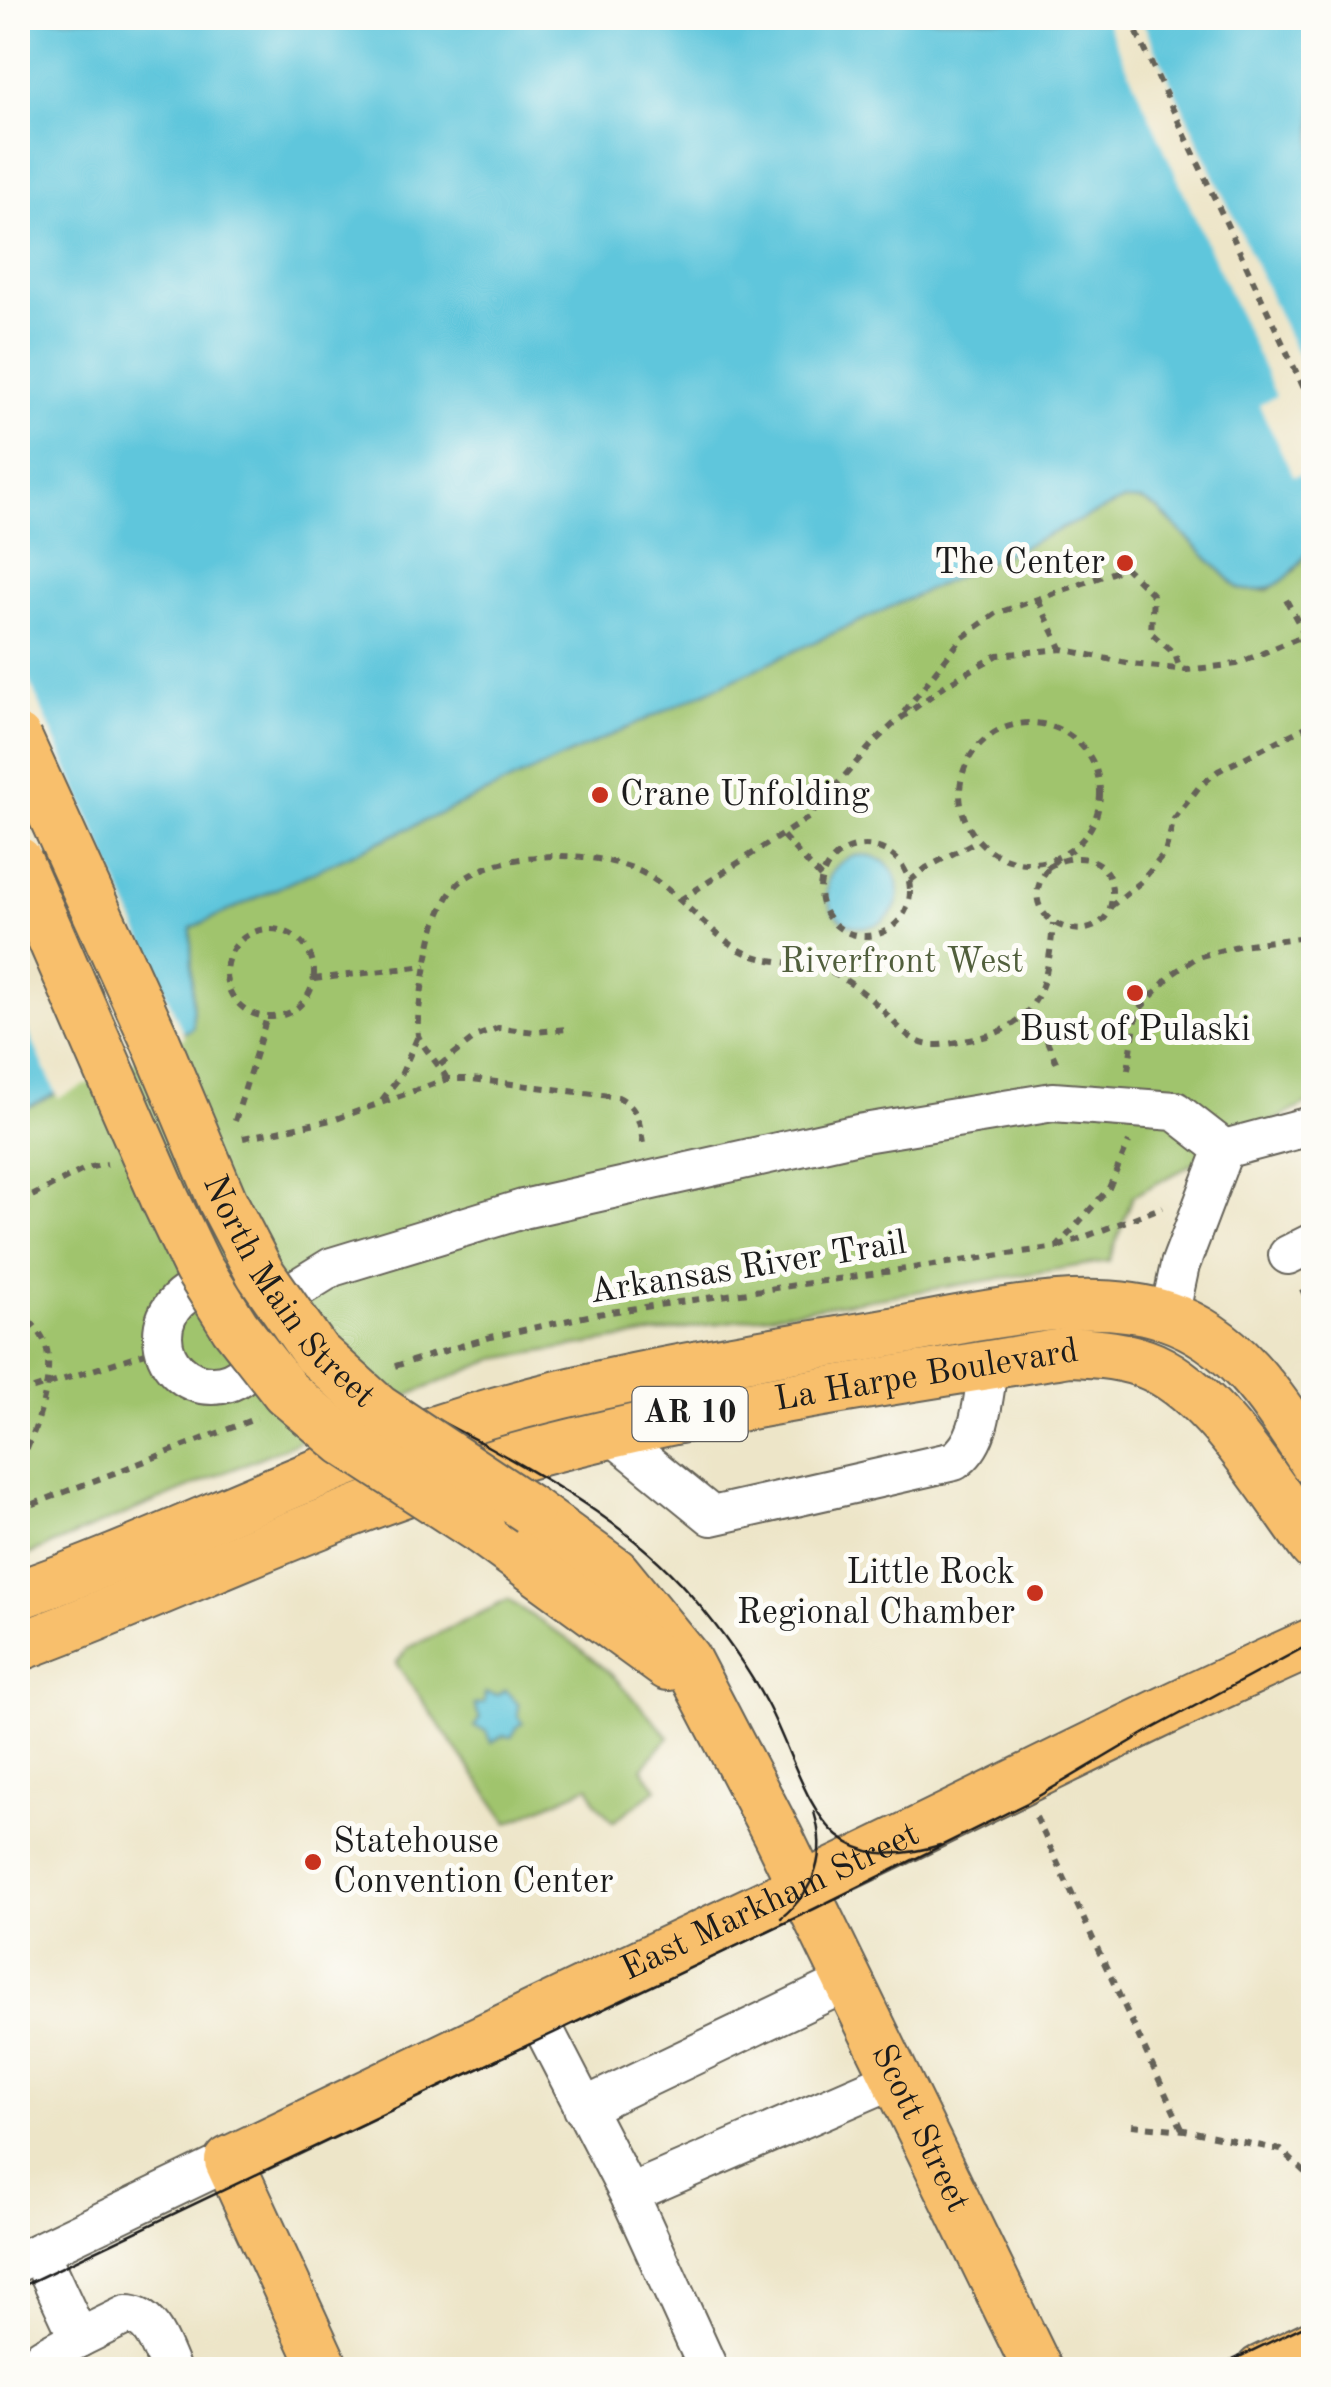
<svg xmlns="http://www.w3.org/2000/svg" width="1331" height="2387" font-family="'Old Standard TT',serif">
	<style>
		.green { fill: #a0c46d; stroke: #5e7044; stroke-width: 2.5 }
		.water { fill: #5fc6dc; stroke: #3e717c; stroke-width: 2.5 }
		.pier { fill: #ede5c8 }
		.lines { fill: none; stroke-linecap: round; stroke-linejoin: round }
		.minor-casing { stroke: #656258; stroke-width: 42 }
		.major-casing { stroke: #656258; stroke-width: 52 }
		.path { stroke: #656258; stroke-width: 6; stroke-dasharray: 8 8; stroke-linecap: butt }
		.minor { stroke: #fff; stroke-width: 38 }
		.major { stroke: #f8bf6c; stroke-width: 48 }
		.tram { stroke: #1c1c1c; stroke-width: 2.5 }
		.major-bridge-casing { stroke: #656258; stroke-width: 52; stroke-linecap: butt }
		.major-bridge { stroke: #f8bf6c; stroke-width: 48 }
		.poi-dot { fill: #c8321e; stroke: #fdfcf7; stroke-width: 4 }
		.labels { text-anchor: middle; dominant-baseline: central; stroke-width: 10; stroke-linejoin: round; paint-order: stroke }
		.shield { fill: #fdfcf7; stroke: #605f5e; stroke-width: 2.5 }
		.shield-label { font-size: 32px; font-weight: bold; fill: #1c1c1c }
		.poi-label { font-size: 35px; fill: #1c1c1c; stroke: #fdfcf7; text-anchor: end }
		.park-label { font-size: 35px; fill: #515f3c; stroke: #fdfcf7 }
		.street-label { font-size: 35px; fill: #1c1c1c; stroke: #fdfcf7 }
	</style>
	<rect width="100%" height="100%" fill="#fdfcf7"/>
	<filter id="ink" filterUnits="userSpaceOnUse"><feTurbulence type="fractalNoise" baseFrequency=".01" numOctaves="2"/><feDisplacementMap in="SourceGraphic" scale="20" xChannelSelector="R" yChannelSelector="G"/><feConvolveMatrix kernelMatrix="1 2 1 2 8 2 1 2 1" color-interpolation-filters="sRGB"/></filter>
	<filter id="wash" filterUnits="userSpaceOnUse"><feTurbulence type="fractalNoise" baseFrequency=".0048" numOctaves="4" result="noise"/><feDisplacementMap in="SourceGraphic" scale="40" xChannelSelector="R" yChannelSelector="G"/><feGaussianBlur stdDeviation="2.25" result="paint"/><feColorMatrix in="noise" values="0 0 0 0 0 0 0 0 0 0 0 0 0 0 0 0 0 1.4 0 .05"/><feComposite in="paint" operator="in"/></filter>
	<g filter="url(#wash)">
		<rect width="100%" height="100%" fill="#ede5c8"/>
		<g class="green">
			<polygon points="1124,499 1143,501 1159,510 1239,589 1267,591 1295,570 1313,545 1313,1100 1133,1196 1109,1261 495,1359 18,1559 18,1112 192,1028 181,932"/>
			<polygon points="508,1600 573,1643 614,1677 669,1737 642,1768 657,1789 613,1822 596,1802 589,1786 508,1823 396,1663 408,1648"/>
		</g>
		<g class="water">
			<path d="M18,18H1313V545C1293,573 1277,597 1239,589L1159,510L1143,501L1124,500L191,928L193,1028L18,1112Z"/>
			<circle cx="863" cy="891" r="36"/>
			<polygon points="505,1690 519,1705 518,1715 523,1723 516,1727 512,1737 503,1736 491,1743 486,1731 474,1727 480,1718 474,1705 484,1703 485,1693 497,1695"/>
		</g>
		<g class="pier">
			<polygon points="1105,18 1141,18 1310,382 1313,381 1313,472 1293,476 1259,405 1276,396"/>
			<polygon points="18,655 185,1037 58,1098 18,1008"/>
		</g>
	</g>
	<g filter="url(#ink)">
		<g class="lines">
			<defs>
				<g id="minor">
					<polyline points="1224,1149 1314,1125"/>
					<polyline points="1288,1255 1314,1242"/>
					<circle cx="212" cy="1336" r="49"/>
					<polyline points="256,1314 332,1267 523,1209 858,1134 1053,1102 1175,1111 1224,1149 1180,1265 1169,1317"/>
					<path d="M610,1433L712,1516L954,1461C983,1442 982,1398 989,1365"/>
					<polyline points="535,2012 629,2194 709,2370"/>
					<polyline points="583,2108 849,1981"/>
					<polyline points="629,2194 896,2078"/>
					<path d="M39,2252L79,2338L126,2315C153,2315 161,2349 171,2370"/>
					<polyline points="18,2262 229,2161"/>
					<polyline points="33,2370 43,2357 79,2338"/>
				</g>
				<g id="major">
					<path id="s1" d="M530,1510L615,1572L686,1659L778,1836L1038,2370"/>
					<polyline points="481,1530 668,1666"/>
					<path d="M18,1595C153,1548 282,1482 418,1436C574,1382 736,1358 898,1331C979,1317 1089,1289 1167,1316C1238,1340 1275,1403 1314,1462"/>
					<path id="s2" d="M18,1647C174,1590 323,1514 483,1467C675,1411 872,1384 1069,1352C1098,1353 1126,1355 1153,1367C1217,1396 1272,1491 1314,1547"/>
					<path id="s3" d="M325,2370L229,2161C422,2067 615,1975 809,1884C978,1804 1143,1718 1314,1642"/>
					<polyline points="1260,2370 1314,2344"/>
				</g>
			</defs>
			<use href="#minor" class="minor-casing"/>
			<use href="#major" class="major-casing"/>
			<g class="path">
				<polyline points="1130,18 1314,410"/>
				<polyline points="1038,600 1061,648"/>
				<polyline points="904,712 962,638 995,614 1126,568 1153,595 1151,633 1175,654 1180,669"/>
				<circle cx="1030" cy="793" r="70"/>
				<polyline points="783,836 821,878"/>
				<circle cx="865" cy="891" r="45"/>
				<path d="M1047,868C1074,849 1114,856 1112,896C1109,963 992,919 1057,859"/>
				<polyline points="910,881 926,868 977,841"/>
				<polyline points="680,900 808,818 874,742 897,721 947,684 998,655 1062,649 1131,664 1187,670 1237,664 1305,635 1283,594"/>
				<polyline points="1110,907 1141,882 1165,853 1174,819 1199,787 1218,771 1314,723"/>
				<circle cx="270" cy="973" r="44"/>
				<polyline points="314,979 426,966"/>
				<polyline points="1027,1015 1045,1036 1059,1069"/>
				<polyline points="440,1065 477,1036 498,1028 536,1032 567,1029"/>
				<polyline points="1128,1070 1137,1012 1171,975 1197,957 1241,945 1314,936"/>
				<path d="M447,1079C441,1067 421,1045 418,1035C415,1018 430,940 436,923C442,908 450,888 464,879C508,849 602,849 647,875C682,896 706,931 742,951C769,965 802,960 830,972C847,980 866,993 879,1007C892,1019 902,1034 919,1042C932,1048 949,1044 963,1041C1035,1031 1048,991 1053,923"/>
				<polyline points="382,1100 401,1075 418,1036"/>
				<polyline points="235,1121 267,1017"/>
				<path d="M243,1138L336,1119L447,1079H472L618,1097C638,1107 640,1123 643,1144"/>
				<polyline points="18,1203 87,1168 107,1164"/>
				<polyline points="1058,1247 1163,1207"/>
				<polyline points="1302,1289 1314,1315"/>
				<path d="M18,1310C28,1319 43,1333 46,1346C55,1380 34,1438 18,1467"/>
				<polyline points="395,1366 491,1337 597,1314 1057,1247 1109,1188 1129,1142"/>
				<polyline points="18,1394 164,1347"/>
				<polyline points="18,1510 257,1418"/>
				<polyline points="1036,1817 1182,2129"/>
				<polyline points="1132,2125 1185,2130 1281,2150 1314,2181"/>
			</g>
			<use href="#minor" class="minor"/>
			<use href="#major" class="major"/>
			<g class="tram">
				<path d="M18,702L257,1238C294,1295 336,1348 391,1390C421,1413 456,1429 489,1447C563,1488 633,1529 690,1594C719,1628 747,1666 768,1706C811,1791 817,1882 940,1845"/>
				<path d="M781,1918C816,1889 827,1855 814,1812"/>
				<polyline points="18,2288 814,1909 1027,1803 1152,1729 1314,1642"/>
				<polyline points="1212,2370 1314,2321"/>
			</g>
			<defs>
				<g id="major-bridge">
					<path id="s4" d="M18,739L155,1040L223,1202L260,1273L316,1353L378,1409L530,1510"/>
					<polyline points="18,861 166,1201 198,1268 235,1327 286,1392 344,1441 481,1530"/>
				</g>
			</defs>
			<use href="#major-bridge" class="major-bridge-casing"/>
			<use href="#major-bridge" class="major-bridge"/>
		</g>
	</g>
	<g class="poi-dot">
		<circle cx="1125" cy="563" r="10"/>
		<circle cx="600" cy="795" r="10"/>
		<circle cx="1135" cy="993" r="10"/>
		<circle cx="1035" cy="1593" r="10"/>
		<circle cx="313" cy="1862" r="10"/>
	</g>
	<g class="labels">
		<rect class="shield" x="632.5" y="1387" width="115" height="54" rx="8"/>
		<g class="shield-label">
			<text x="690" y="1414">AR 10</text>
		</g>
		<g class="poi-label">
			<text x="1105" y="563">The Center</text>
			<text x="620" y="795" text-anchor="start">Crane Unfolding</text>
			<text x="1135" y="1030" text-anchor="middle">Bust of Pulaski</text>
			<text x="1015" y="1573">Little Rock<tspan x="1015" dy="40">Regional Chamber</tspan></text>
			<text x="333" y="1842" text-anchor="start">Statehouse<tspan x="333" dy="40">Convention Center</tspan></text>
		</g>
		<g class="park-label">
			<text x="902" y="962">Riverfront West</text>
		</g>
		<g class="street-label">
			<text transform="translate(748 1268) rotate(-9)">Arkansas River Trail</text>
			<text stroke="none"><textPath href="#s4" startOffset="618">North Main Street</textPath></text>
			<text stroke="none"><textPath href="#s2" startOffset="952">La Harpe Boulevard</textPath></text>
			<text stroke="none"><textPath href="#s3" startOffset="830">East Markham Street</textPath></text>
			<text stroke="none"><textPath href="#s1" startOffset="742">Scott Street</textPath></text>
		</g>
	</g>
	<rect width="1331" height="2387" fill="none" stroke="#fdfcf7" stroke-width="60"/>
</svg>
